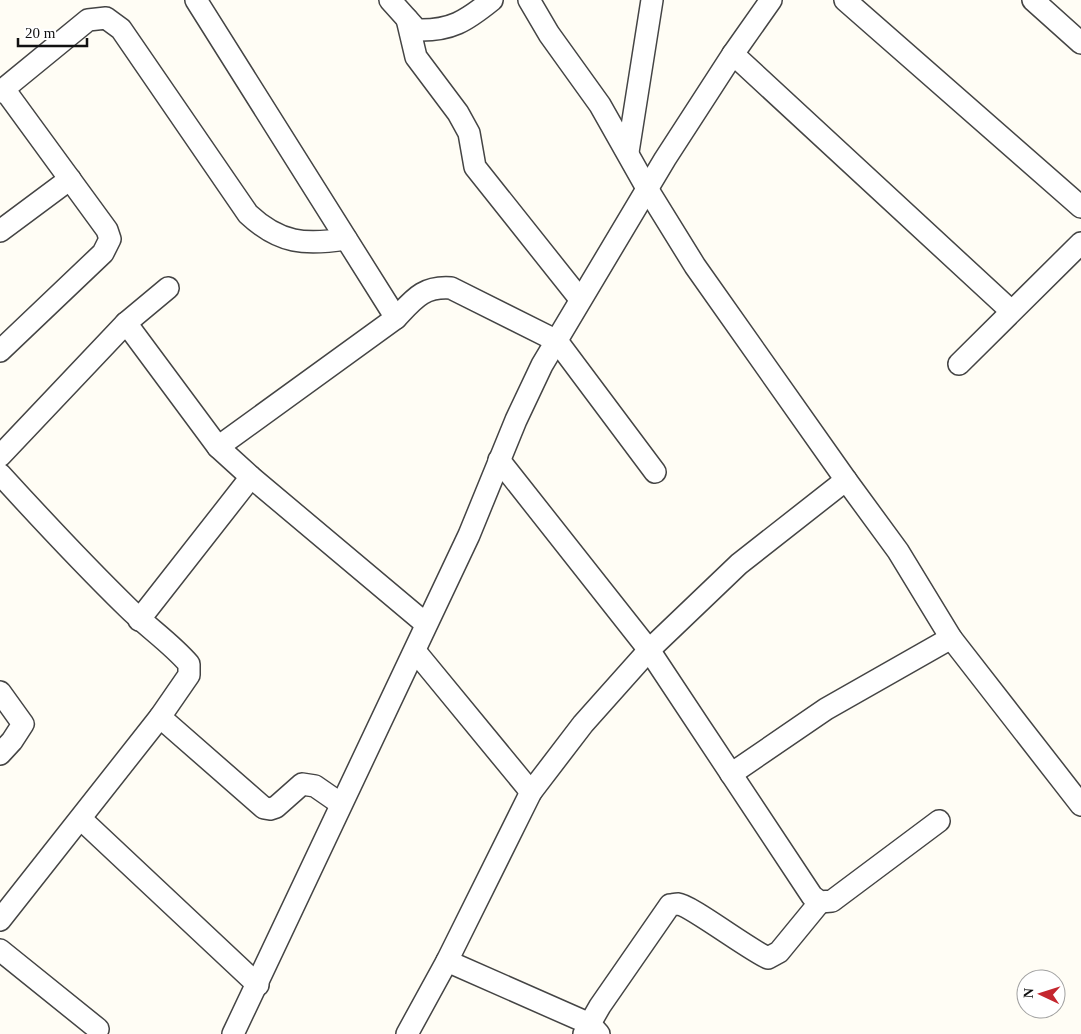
<svg xmlns="http://www.w3.org/2000/svg" width="1081" height="1034" font-family="Georgia,serif">
	<style>
		.lines { fill: none; stroke-linecap: round; stroke-linejoin: round }
		.minor-casing { stroke: #444; stroke-width: 24 }
		.minor { stroke: #fff; stroke-width: 21 }
	</style>
	<rect width="100%" height="100%" fill="#fffdf5"/>
	<g class="lines">
		<defs>
			<g id="minor">
				<polyline points="196,0 396,318"/>
				<path d="M390,0L417,30C451,31 466,21 492,0"/>
				<polyline points="529,0 549,34 600,105 648,190 695,266 846,480 898,551 951,638 1081,805"/>
				<polyline points="845,0 1081,207"/>
				<polyline points="1033,0 1081,43"/>
				<polyline points="407,19 416,57 458,113 469,133 475,167 580,299"/>
				<polyline points="733,54 1010,310"/>
				<path d="M0,92L88,20L106,18L121,29L248,214C280,244 305,245 346,239"/>
				<polyline points="628,152 652,0"/>
				<polyline points="0,231 70,179"/>
				<polyline points="126,323 218,447 251,477 426,624"/>
				<polyline points="0,351 103,253 110,239 107,230 4,89"/>
				<polyline points="959,364 1081,243"/>
				<path d="M218,447L396,318C414,299 423,286 451,288L557,341L655,472"/>
				<polyline points="0,456 126,323 168,288"/>
				<polyline points="499,460 649,650 812,896 820,902 832,901 939,821"/>
				<path d="M0,474C42,520 83,564 127,607C147,627 171,643 189,664V675L160,717L0,920"/>
				<polyline points="139,620 251,477"/>
				<polyline points="415,651 531,792"/>
				<polyline points="0,692 23,724 12,741 0,754"/>
				<polyline points="160,717 264,808 270,809 276,807 302,784 315,786 341,804"/>
				<polyline points="731,774 826,709 951,638"/>
				<polyline points="81,819 258,985"/>
				<polyline points="0,950 98,1029"/>
				<polyline points="447,961 590,1024 599,1034"/>
				<polyline points="233,1034 469,535 516,420 542,365 665,159 733,54 771,0"/>
				<polyline points="407,1034 447,961 531,792 583,724 649,650 739,564 846,480"/>
				<path d="M584,1034L600,1006L670,905C672,905 675,904 678,904C690,905 748,949 768,958L779,952L820,902"/>
			</g>
		</defs>
		<use href="#minor" class="minor-casing"/>
		<use href="#minor" class="minor"/>
	</g>
	<g transform="translate(1041 994) rotate(274)"><circle r="24" fill="#ffffff" stroke="#a0a0a0"/>
	<path d="M0-4L9 19L0 12L-9 19Z" fill="#c4262e"/>
	<text y="-8" font-size="14" font-weight="bold" text-anchor="middle" fill="#111111">N</text>
	</g>
	<path d="M18 38v8h69v-8" fill="none" stroke="#111111" stroke-width="2.5"/>
	<text x="25" y="38" font-size="15" fill="#111111" stroke="#ffffff" stroke-width="4" paint-order="stroke">20 m</text>
</svg>
